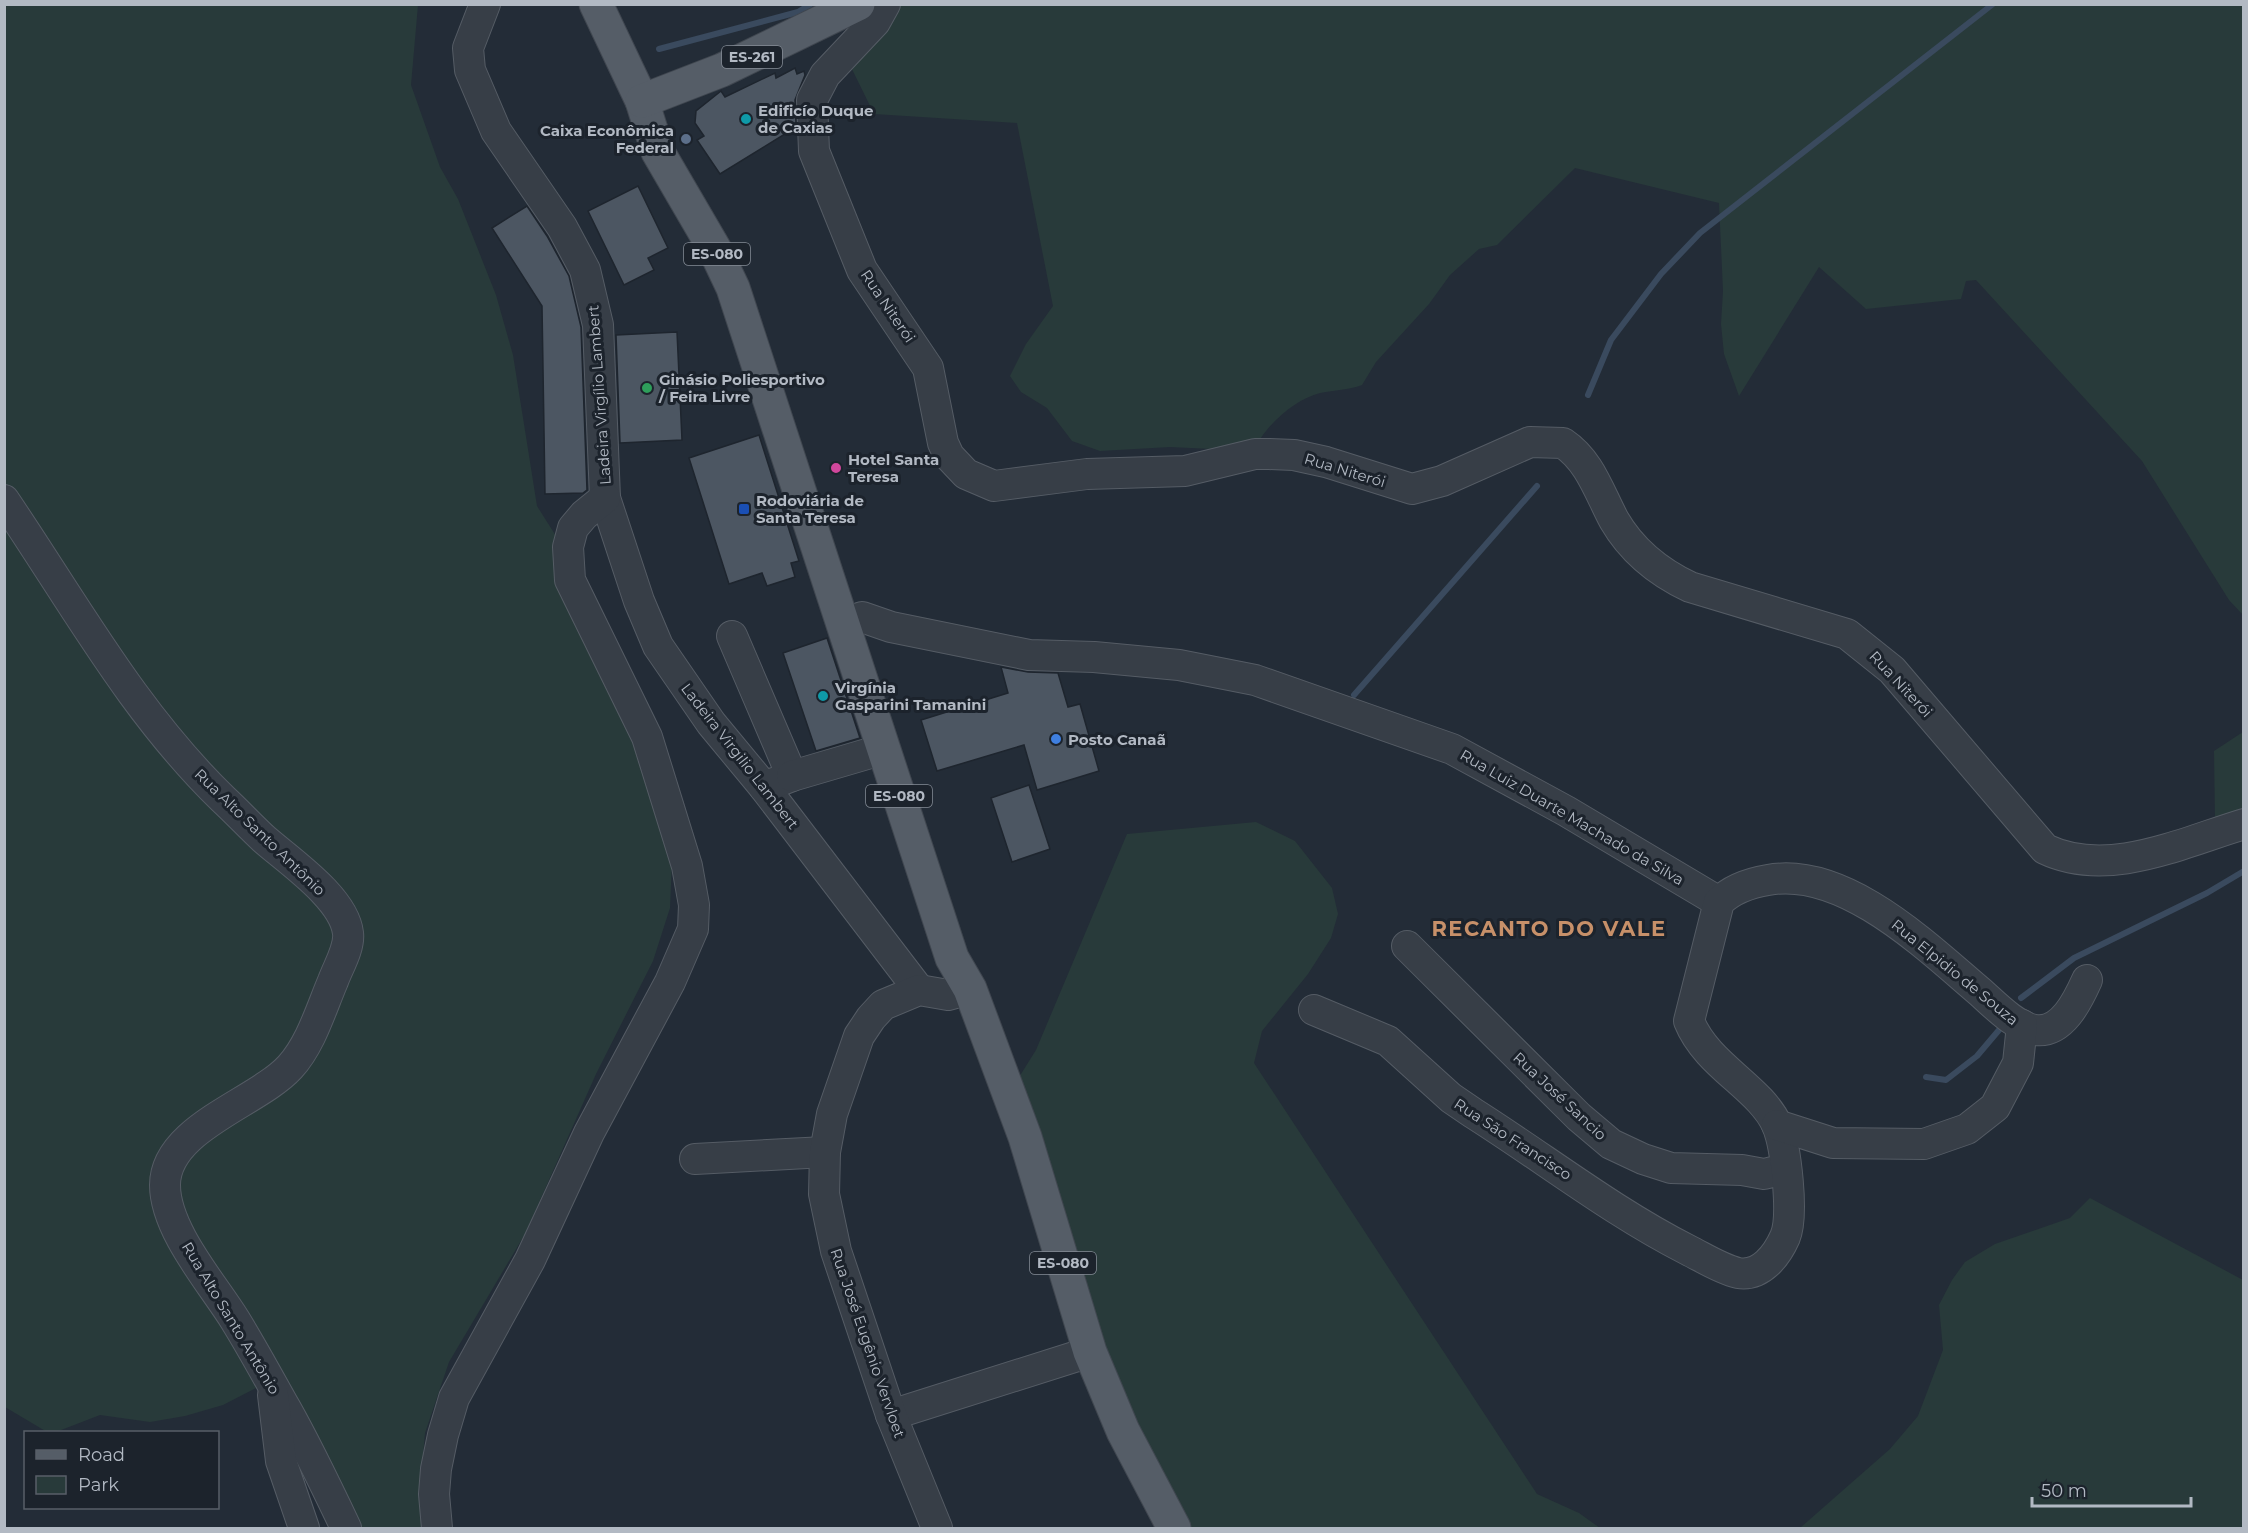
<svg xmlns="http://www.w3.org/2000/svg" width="2248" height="1533" font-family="Montserrat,sans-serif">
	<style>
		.green { fill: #283a3a }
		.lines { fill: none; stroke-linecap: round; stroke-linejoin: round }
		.stream { stroke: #3a4a5e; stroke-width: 6 }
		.building { fill: #4c5662; stroke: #1e252e; stroke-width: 1.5 }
		.minor-casing { stroke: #555c65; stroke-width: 32 }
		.major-casing { stroke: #404750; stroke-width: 35 }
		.minor { stroke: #373e47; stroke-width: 30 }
		.major { stroke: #555d67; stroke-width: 33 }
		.culture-dot { fill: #0f9aa8; stroke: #1c232c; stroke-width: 2 }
		.service-dot { fill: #5c6f8a; stroke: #1c232c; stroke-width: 2 }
		.leisure-dot { fill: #2e9e5b; stroke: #1c232c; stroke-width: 2 }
		.hotel-dot { fill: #d1479c; stroke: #1c232c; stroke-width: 2 }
		.transit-dot { fill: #1a4fb4; stroke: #1c232c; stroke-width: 2 }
		.shop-dot { fill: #3f7fe0; stroke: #1c232c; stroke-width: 2 }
		.labels { text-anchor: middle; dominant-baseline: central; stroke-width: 6; stroke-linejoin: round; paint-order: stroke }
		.shield { fill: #1c232c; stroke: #858c96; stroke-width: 1.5 }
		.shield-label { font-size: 14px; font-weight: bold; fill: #b2b9c3 }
		.poi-label { font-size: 15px; font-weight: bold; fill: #b2b9c3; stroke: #1c232c; text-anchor: start }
		.street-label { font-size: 15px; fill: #b2b9c3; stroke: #1c232c }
		.district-label { font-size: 21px; font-weight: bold; letter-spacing: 1.5px; fill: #c79069; stroke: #1c232c }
	</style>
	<rect width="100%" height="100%" fill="#232c37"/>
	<g class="green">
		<path d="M900,4L2243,5V615L2229,600L2142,461L1976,280L1966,281L1961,299L1866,309L1819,267L1739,396L1724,354L1721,324L1723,291L1719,203L1575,168L1497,245L1479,249L1450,275L1429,304L1376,362L1362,385C1348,390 1335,390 1320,393C1295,399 1263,427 1254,451L1170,447L1100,451L1072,441L1047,408L1021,392L1010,376L1026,344L1053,306L1017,123L874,114L848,61Z"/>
		<polygon points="4,5 418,5 411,85 440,167 458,199 496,295 513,355 537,506 568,555 624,699 672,861 670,908 653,961 596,1074 525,1234 449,1362 425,1433 419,1500 425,1528 338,1528 260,1386 223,1405 185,1416 150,1422 100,1415 56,1432 47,1432 5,1407"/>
		<polygon points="2243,732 2243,811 2215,820 2214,751"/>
		<polygon points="1256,822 1295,841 1332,888 1338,914 1331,938 1308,974 1262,1031 1254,1063 1537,1494 1579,1513 1600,1528 1189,1528 1110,1389 1016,1082 1036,1050 1127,834"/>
		<polygon points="2090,1198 2243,1280 2243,1528 1800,1528 1890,1449 1918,1416 1943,1350 1939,1305 1952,1280 1965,1262 1995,1244 2070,1218"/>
	</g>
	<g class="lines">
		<g class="stream">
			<polyline points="659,49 798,12 811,4"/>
			<polyline points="1588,395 1611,340 1661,274 1700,233 1993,4"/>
			<polyline points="1354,695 1537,486"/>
			<polyline points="2021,998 2074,958 2207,893 2244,871"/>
			<polyline points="1926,1077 1946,1080 1977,1056 1999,1030"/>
		</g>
	</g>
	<g class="building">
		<polygon points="795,68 797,74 804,71 805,75 795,100 796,123 784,129 785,134 720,174 697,140 704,136 695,123 696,111 721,91 725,97 775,73 776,78"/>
		<polygon points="638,186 668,248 648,258 654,270 624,285 588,211"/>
		<polygon points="527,206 547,236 569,276 581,327 587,490 583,493 545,494 542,306 492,228"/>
		<polygon points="677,332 682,440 620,443 616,335"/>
		<polygon points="759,435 799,561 791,563 795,577 767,586 762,573 729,584 689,458"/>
		<polygon points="827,638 860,738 816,751 783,653"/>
		<polygon points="1001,667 1028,672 1058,673 1068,707 1080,704 1099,771 1037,790 1024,745 937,771 921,720 1008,693"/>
		<polygon points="1029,785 1050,849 1012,862 991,798"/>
	</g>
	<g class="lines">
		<defs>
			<g id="minor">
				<polyline points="485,4 468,48 470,70 496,131 562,227 585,270 598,325 605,498 639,601 658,646 711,723 764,787 919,990"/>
				<path d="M885,4L875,22L825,75L812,100L814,151L862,270L928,368L943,443L949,456L966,474L994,486L1087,474L1185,471L1255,454H1269L1294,455L1326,462L1412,489L1442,481L1530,442L1563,443C1590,461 1599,492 1614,520C1632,551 1658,572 1690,587L1847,634L1892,670L2045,849C2108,879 2181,843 2244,824"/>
				<path d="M4,500C74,603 133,712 223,799C237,812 250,826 264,839C289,861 344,898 348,933C350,948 338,967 333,981C321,1009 311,1044 290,1067C257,1103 165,1128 165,1185C165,1230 212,1283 235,1320C253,1349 269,1379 286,1409C308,1448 327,1488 346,1528"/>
				<polyline points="862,617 891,627 1029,655 1094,657 1179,665 1255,680 1452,749 1566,811 1719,902"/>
				<polyline points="732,636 792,776 764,787"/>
				<polyline points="792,776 884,749"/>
				<polyline points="1407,946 1579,1117 1611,1144 1643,1159 1671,1168 1742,1170 1764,1174 1785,1169"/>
				<path d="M1314,1010L1388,1041L1451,1098L1473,1113C1544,1158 1613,1212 1688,1250C1704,1258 1721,1269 1738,1273C1761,1277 1777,1255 1785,1237C1794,1216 1786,1146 1777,1125C1760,1087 1707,1066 1689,1021L1719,902C1732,889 1750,883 1768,880C1844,866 1926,946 1979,991C1994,1004 2014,1026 2035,1030C2062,1034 2078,1000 2087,980"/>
				<polyline points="1777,1125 1833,1143 1924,1144 1967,1129 1995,1107 2018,1063 2022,1025"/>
				<polyline points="695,1159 825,1152"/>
				<polyline points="273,1395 281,1461 304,1528"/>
				<polyline points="891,1415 1090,1352"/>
				<polyline points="437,1528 434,1494 436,1469 443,1435 454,1398 530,1260 589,1133 670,982 693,929 694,905 687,866 647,737 570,580 568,547 573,528 584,515 605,498"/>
				<polyline points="937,1528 891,1415 836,1251 824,1194 825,1152 832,1114 859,1036 871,1018 883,1005 919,990 948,995 970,989"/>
			</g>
			<g id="major">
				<polyline points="596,4 642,101 658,152 714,248 733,288 952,958 970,989 1025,1137 1090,1352 1123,1431 1174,1528"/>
				<polyline points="642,101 722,70 858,4"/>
			</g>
		</defs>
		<use href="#minor" class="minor-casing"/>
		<use href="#major" class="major-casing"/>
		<use href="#minor" class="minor"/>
		<use href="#major" class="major"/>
	</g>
	<g class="culture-dot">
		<circle cx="746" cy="119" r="6"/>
		<circle cx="823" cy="696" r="6"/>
	</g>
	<circle class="service-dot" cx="686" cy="139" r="6"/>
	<circle class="leisure-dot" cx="647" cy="388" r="6"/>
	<circle class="hotel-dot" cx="836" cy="468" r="6"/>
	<rect class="transit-dot" x="738" y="503" width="12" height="12" rx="3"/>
	<circle class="shop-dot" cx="1056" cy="739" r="6"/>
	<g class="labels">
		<g class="shield">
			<rect x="722" y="46" width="60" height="22" rx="4.5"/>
			<rect x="684" y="243" width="66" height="22" rx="4.5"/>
			<rect x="866" y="785" width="66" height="22" rx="4.5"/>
			<rect x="1030" y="1252" width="66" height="22" rx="4.5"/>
		</g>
		<g class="shield-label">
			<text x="752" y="57">ES-261</text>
			<text x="717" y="254">ES-080</text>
			<text x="899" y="796">ES-080</text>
			<text x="1063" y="1263">ES-080</text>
		</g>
		<g class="poi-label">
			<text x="758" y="110">Edificío Duque<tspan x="758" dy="17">de Caxias</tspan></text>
			<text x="674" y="130" text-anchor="end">Caixa Econômica<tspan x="674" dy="17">Federal</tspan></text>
			<text x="659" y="379">Ginásio Poliesportivo<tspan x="659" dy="17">/ Feira Livre</tspan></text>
			<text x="848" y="459">Hotel Santa<tspan x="848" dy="17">Teresa</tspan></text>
			<text x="756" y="500">Rodoviária de<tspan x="756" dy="17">Santa Teresa</tspan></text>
			<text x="835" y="687">Virgínia<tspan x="835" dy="17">Gasparini Tamanini</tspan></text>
			<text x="1068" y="739">Posto Canaã</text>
		</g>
		<g class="street-label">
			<text transform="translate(888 306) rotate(56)">Rua Niterói</text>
			<text transform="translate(599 395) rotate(-94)">Ladeira Virgílio Lambert</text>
			<text transform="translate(1345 470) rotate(17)">Rua Niterói</text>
			<text transform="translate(1901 684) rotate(47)">Rua Niterói</text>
			<text transform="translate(740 756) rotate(52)">Ladeira Virgilio Lambert</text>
			<text transform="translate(1572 817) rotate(30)">Rua Luiz Duarte Machado da Silva</text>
			<text transform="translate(260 832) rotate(44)">Rua Alto Santo Antônio</text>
			<text transform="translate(1955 972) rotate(39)">Rua Elpidio de Souza</text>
			<text transform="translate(1560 1096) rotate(43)">Rua José Sancio</text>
			<text transform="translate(1513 1139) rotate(33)">Rua São Francisco</text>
			<text transform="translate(231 1318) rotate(59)">Rua Alto Santo Antônio</text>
			<text transform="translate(868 1343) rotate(71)">Rua José Eugênio Vervloet</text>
		</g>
		<g class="district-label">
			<text x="1549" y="928">RECANTO DO VALE</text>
		</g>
	</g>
	<rect width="2248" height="1533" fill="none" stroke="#b2b9c3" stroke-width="12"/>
	<rect x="24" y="1431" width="195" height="78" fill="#1c232c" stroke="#585f68" stroke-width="1.5"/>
	<rect x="36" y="1450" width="30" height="9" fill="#555d67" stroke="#585f68" stroke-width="1.5"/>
	<text x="78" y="1461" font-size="18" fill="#b2b9c3">Road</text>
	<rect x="36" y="1476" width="30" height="18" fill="#283a3a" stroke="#585f68" stroke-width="1.5"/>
	<text x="78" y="1491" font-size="18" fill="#b2b9c3">Park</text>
	<path d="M2032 1497v9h159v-9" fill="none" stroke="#b2b9c3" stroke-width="3"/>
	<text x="2041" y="1497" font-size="18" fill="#b2b9c3" stroke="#1c232c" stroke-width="4.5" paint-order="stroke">50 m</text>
</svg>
